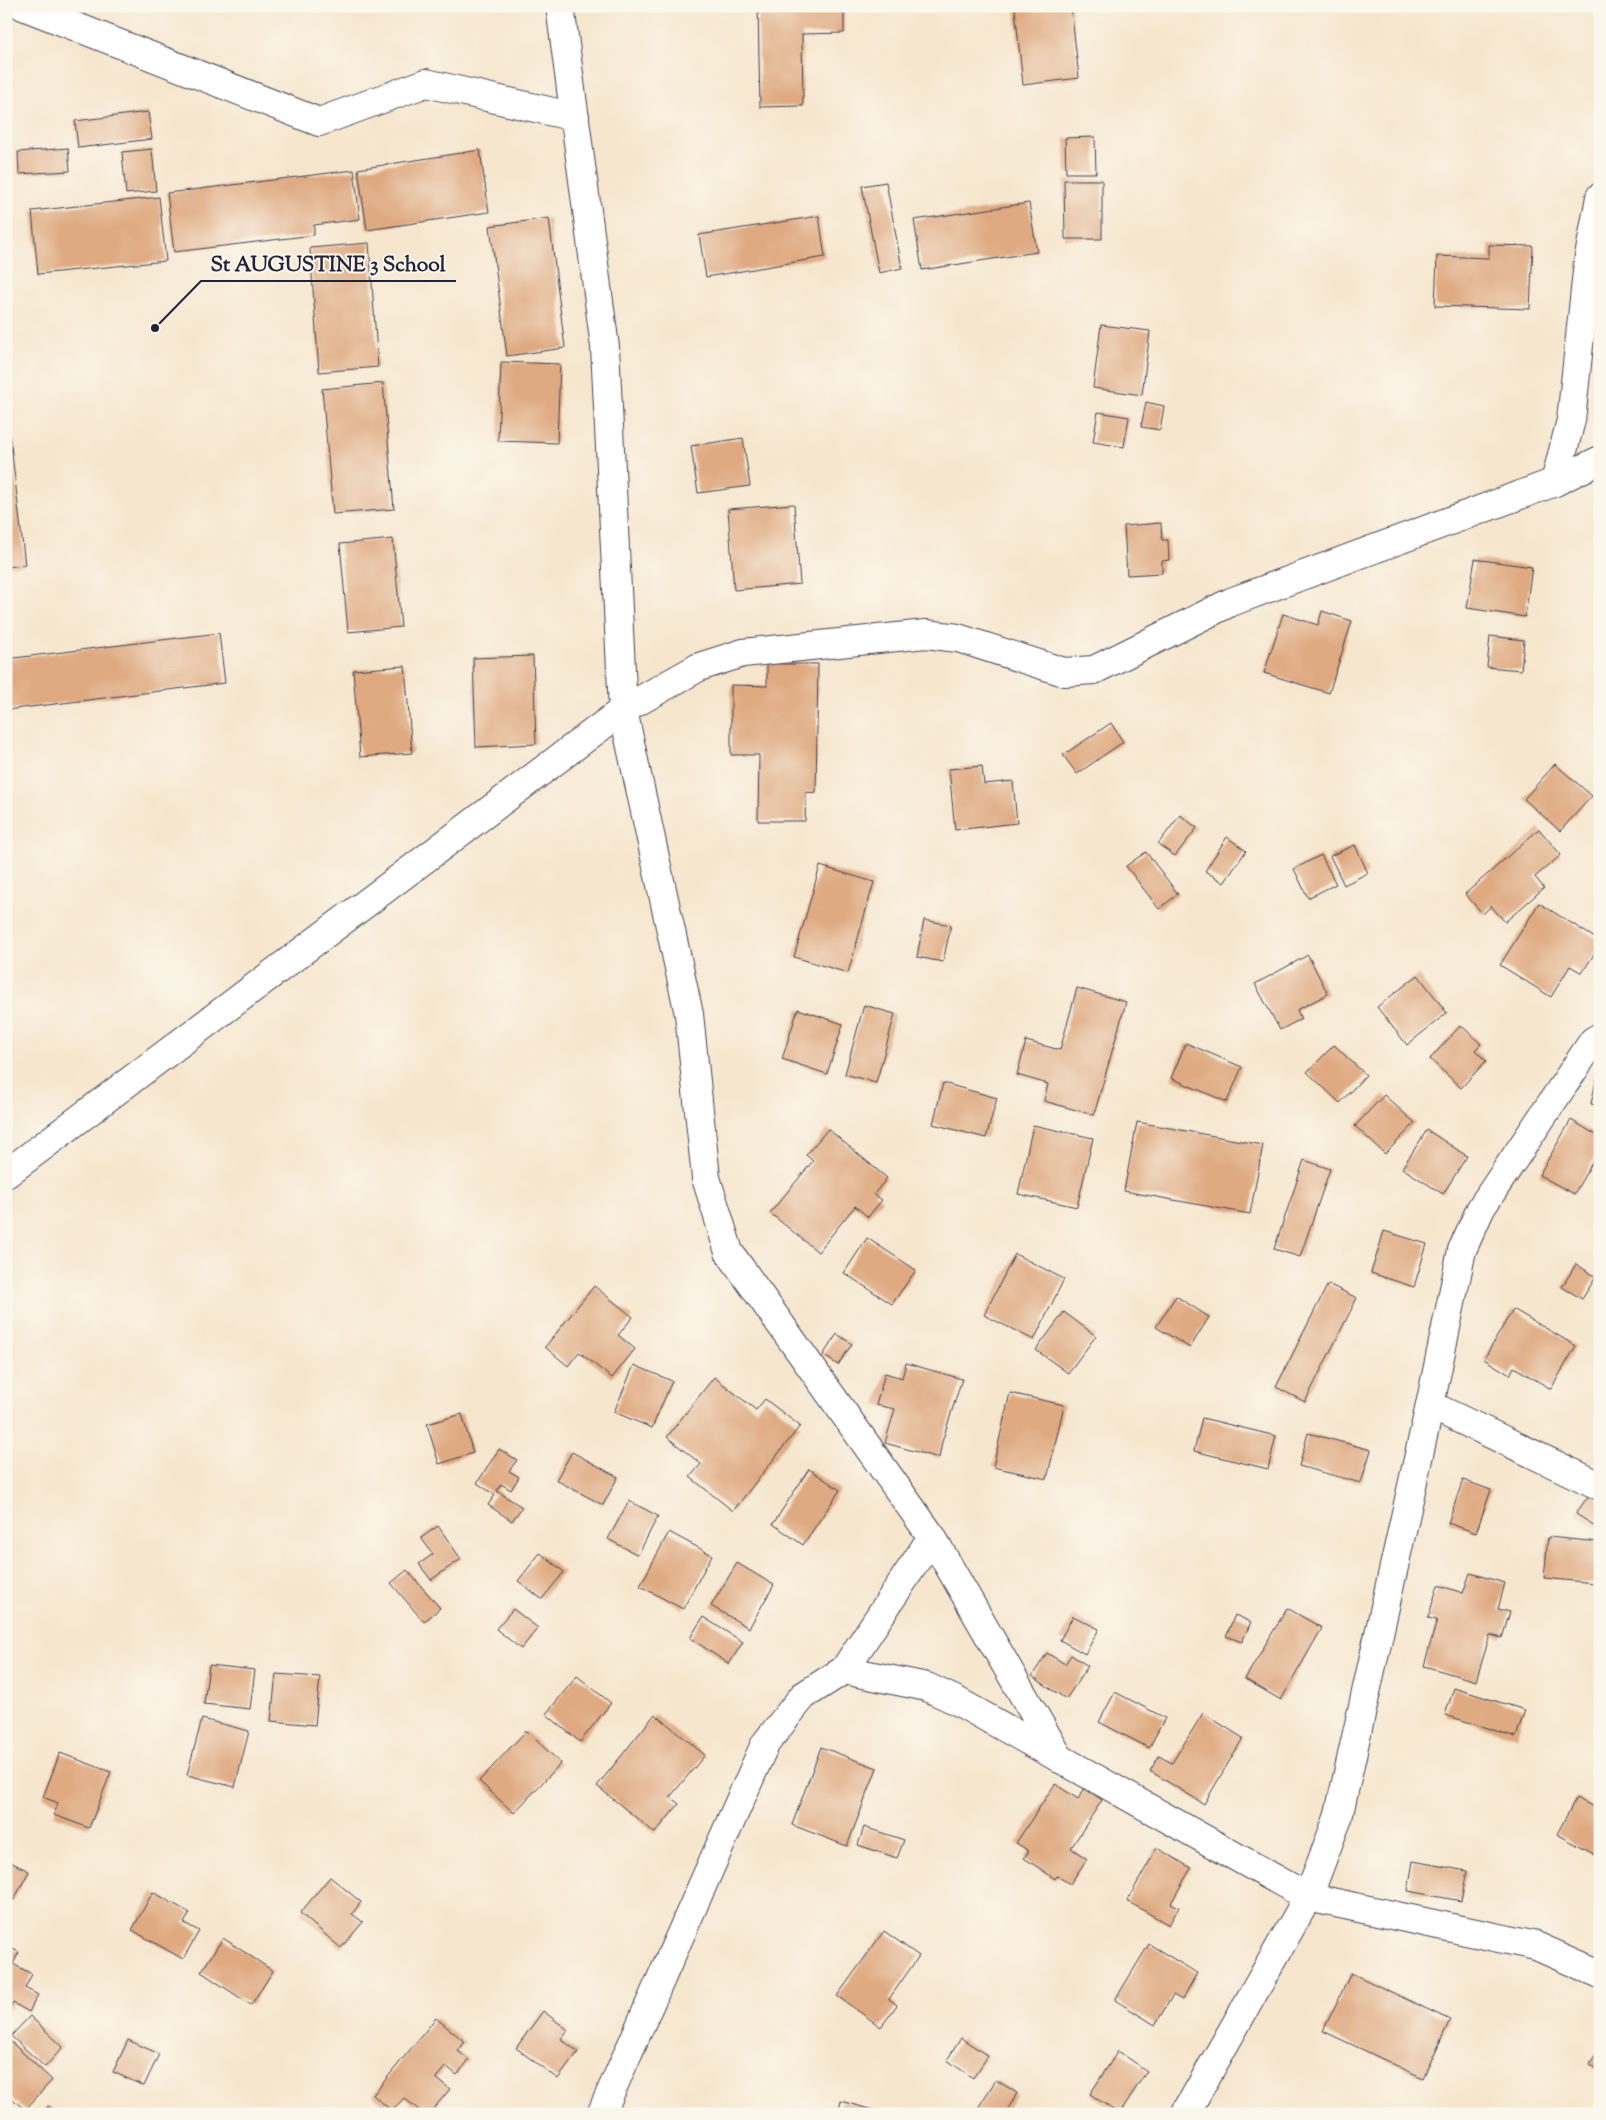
<svg xmlns="http://www.w3.org/2000/svg" width="1606" height="2120" font-family="'Sorts Mill Goudy',serif">
	<style>
		.building { fill: #dfaa82 }
		.lines { fill: none; stroke-linecap: round; stroke-linejoin: round }
		.minor-casing { stroke: #423f51; stroke-width: 30 }
		.minor { stroke: #fff; stroke-width: 28 }
		.leader { fill: none; stroke: #22223b; stroke-width: 2 }
		.callout-dot { fill: #22223b; stroke: #fbf7ec; stroke-width: 2 }
		.callout-label { font-size: 21px; text-anchor: middle; font-weight: bold; fill: #22223b; stroke: #fbf7ec; stroke-width: 4; stroke-linejoin: round; paint-order: stroke }
	</style>
	<rect width="100%" height="100%" fill="#fbf7ec"/>
	<filter id="ink" filterUnits="userSpaceOnUse"><feTurbulence type="fractalNoise" baseFrequency=".02" numOctaves="2"/><feDisplacementMap in="SourceGraphic" scale="10" xChannelSelector="R" yChannelSelector="G"/><feConvolveMatrix kernelMatrix="1 2 1 2 8 2 1 2 1" color-interpolation-filters="sRGB"/></filter>
	<filter id="wash" filterUnits="userSpaceOnUse"><feTurbulence type="fractalNoise" baseFrequency=".0096" numOctaves="4" result="noise"/><feDisplacementMap in="SourceGraphic" scale="20" xChannelSelector="R" yChannelSelector="G"/><feGaussianBlur stdDeviation="1.12" result="paint"/><feColorMatrix in="noise" values="0 0 0 0 0 0 0 0 0 0 0 0 0 0 0 0 0 1.4 0 .05"/><feComposite in="paint" operator="in"/></filter>
	<g filter="url(#wash)">
		<rect width="100%" height="100%" fill="#f6e6ce"/>
		<g id="blocks">
			<g class="building">
				<polygon points="758,6 844,6 844,33 802,34 803,106 760,107"/>
				<polygon points="1030,6 1071,6 1079,78 1023,85 1015,8"/>
				<polygon points="148,112 152,139 78,148 75,121"/>
				<polygon points="1095,137 1096,173 1066,173 1065,138"/>
				<polygon points="68,148 70,171 19,174 18,152"/>
				<polygon points="152,149 156,191 126,194 122,152"/>
				<polygon points="480,150 489,212 367,230 358,169"/>
				<polygon points="354,170 360,219 314,225 314,235 174,252 167,193"/>
				<polygon points="1064,180 1102,180 1102,239 1065,239"/>
				<polygon points="886,182 902,268 879,273 862,186"/>
				<polygon points="159,197 166,261 38,274 32,211"/>
				<polygon points="1029,203 1037,252 922,270 914,220"/>
				<polygon points="819,216 825,257 706,277 699,235"/>
				<polygon points="549,218 565,348 507,356 490,226"/>
				<polygon points="369,243 378,367 319,372 310,248"/>
				<polygon points="1489,245 1533,246 1530,309 1435,306 1437,256 1489,258"/>
				<polygon points="1101,325 1150,331 1142,395 1093,388"/>
				<polygon points="501,362 560,364 557,443 498,441"/>
				<polygon points="383,383 394,509 333,514 322,389"/>
				<polygon points="1146,402 1164,406 1160,430 1141,427"/>
				<polygon points="1098,412 1129,417 1124,447 1093,442"/>
				<polygon points="6,428 9,428 25,565 6,567"/>
				<polygon points="743,438 750,486 698,493 691,446"/>
				<polygon points="794,504 800,584 734,590 728,509"/>
				<polygon points="1161,523 1162,540 1168,540 1169,560 1162,561 1162,573 1127,575 1124,526"/>
				<polygon points="393,539 401,627 348,632 340,544"/>
				<polygon points="1475,559 1532,567 1525,617 1467,608"/>
				<polygon points="1322,611 1352,621 1329,693 1264,673 1283,614 1318,625"/>
				<polygon points="219,633 225,683 6,710 6,659"/>
				<polygon points="1490,636 1524,640 1521,670 1487,667"/>
				<polygon points="533,656 536,744 476,747 473,658"/>
				<polygon points="767,664 818,664 816,793 806,792 805,821 758,821 759,755 731,755 731,685 767,686"/>
				<polygon points="405,666 412,753 360,757 353,670"/>
				<polygon points="1111,723 1123,742 1077,774 1063,755"/>
				<polygon points="1555,764 1592,796 1560,831 1524,799"/>
				<polygon points="982,766 984,784 1013,781 1017,823 955,830 949,769"/>
				<polygon points="1180,815 1197,828 1175,856 1158,844"/>
				<polygon points="1539,829 1561,855 1535,877 1544,888 1505,922 1491,906 1483,914 1465,894"/>
				<polygon points="1227,837 1246,851 1224,883 1205,871"/>
				<polygon points="1355,845 1368,873 1344,885 1330,856"/>
				<polygon points="1146,852 1178,894 1159,909 1126,866"/>
				<polygon points="1321,855 1336,884 1308,898 1294,869"/>
				<polygon points="820,866 874,882 848,973 794,957"/>
				<polygon points="1539,903 1600,941 1600,945 1582,973 1570,966 1551,997 1500,965"/>
				<polygon points="924,920 951,925 943,962 917,957"/>
				<polygon points="1308,955 1328,994 1297,1010 1301,1019 1280,1030 1255,984"/>
				<polygon points="1418,975 1447,1013 1407,1045 1377,1007"/>
				<polygon points="1077,988 1126,1002 1094,1115 1044,1101 1048,1084 1017,1075 1026,1041 1060,1050"/>
				<polygon points="864,1005 895,1014 876,1083 845,1074"/>
				<polygon points="798,1009 843,1024 827,1074 782,1059"/>
				<polygon points="1461,1025 1481,1044 1475,1050 1486,1061 1461,1088 1430,1059"/>
				<polygon points="1186,1043 1242,1067 1227,1102 1171,1078"/>
				<polygon points="1334,1045 1366,1075 1340,1103 1307,1072"/>
				<polygon points="1599,1067 1600,1067 1600,1106 1591,1104"/>
				<polygon points="943,1083 997,1098 986,1138 933,1124"/>
				<polygon points="1384,1095 1415,1123 1385,1154 1355,1126"/>
				<polygon points="1571,1120 1600,1137 1600,1149 1574,1194 1539,1175"/>
				<polygon points="1137,1122 1263,1145 1250,1214 1124,1191"/>
				<polygon points="1033,1125 1093,1138 1077,1207 1018,1194"/>
				<polygon points="828,1129 887,1178 874,1194 882,1200 868,1217 855,1206 818,1252 770,1213 813,1161 806,1155"/>
				<polygon points="1427,1130 1467,1156 1443,1194 1402,1168"/>
				<polygon points="1304,1160 1330,1169 1300,1257 1274,1249"/>
				<polygon points="1384,1231 1427,1244 1414,1287 1371,1273"/>
				<polygon points="867,1238 916,1270 892,1304 844,1273"/>
				<polygon points="1015,1254 1064,1279 1034,1340 984,1315"/>
				<polygon points="1576,1264 1596,1277 1582,1299 1562,1287"/>
				<polygon points="1328,1284 1357,1298 1305,1402 1276,1387"/>
				<polygon points="594,1286 633,1317 618,1335 635,1349 612,1378 579,1352 568,1366 545,1347"/>
				<polygon points="1176,1296 1209,1317 1190,1348 1156,1327"/>
				<polygon points="1513,1309 1576,1346 1551,1389 1514,1367 1510,1375 1484,1359"/>
				<polygon points="1064,1312 1096,1336 1068,1373 1036,1350"/>
				<polygon points="837,1334 852,1344 838,1365 823,1355"/>
				<polygon points="906,1363 962,1379 942,1442 939,1458 885,1443 895,1409 876,1405 885,1373 902,1378"/>
				<polygon points="634,1365 672,1381 652,1428 614,1412"/>
				<polygon points="714,1377 756,1410 765,1399 800,1426 733,1511 690,1477 701,1464 667,1437"/>
				<polygon points="1010,1393 1064,1405 1047,1479 993,1467"/>
				<polygon points="462,1414 473,1453 439,1464 427,1424"/>
				<polygon points="1202,1418 1276,1436 1268,1469 1194,1451"/>
				<polygon points="1308,1433 1371,1450 1361,1483 1299,1466"/>
				<polygon points="499,1449 517,1460 509,1471 519,1477 511,1490 501,1484 497,1491 522,1507 512,1521 488,1505 495,1495 477,1483"/>
				<polygon points="572,1452 618,1477 603,1505 556,1480"/>
				<polygon points="809,1469 840,1490 803,1545 773,1524"/>
				<polygon points="1463,1480 1491,1490 1476,1533 1448,1523"/>
				<polygon points="1590,1493 1600,1499 1600,1529 1576,1514"/>
				<polygon points="629,1501 658,1516 638,1555 608,1539"/>
				<polygon points="438,1526 461,1559 431,1580 419,1564 433,1554 421,1538"/>
				<polygon points="669,1532 712,1555 683,1609 640,1586"/>
				<polygon points="1548,1537 1599,1542 1594,1583 1544,1578"/>
				<polygon points="540,1553 564,1572 542,1599 518,1581"/>
				<polygon points="737,1563 774,1585 749,1628 711,1606"/>
				<polygon points="407,1570 440,1608 424,1622 391,1583"/>
				<polygon points="1470,1573 1505,1583 1498,1609 1510,1612 1502,1638 1490,1635 1476,1681 1424,1666 1437,1620 1428,1618 1438,1585 1463,1593"/>
				<polygon points="1287,1608 1322,1628 1281,1700 1245,1679"/>
				<polygon points="513,1609 538,1628 521,1649 496,1629"/>
				<polygon points="1235,1615 1251,1622 1242,1642 1226,1636"/>
				<polygon points="1073,1616 1099,1629 1085,1654 1060,1640"/>
				<polygon points="703,1617 743,1642 729,1664 690,1638"/>
				<polygon points="1047,1653 1065,1664 1071,1655 1088,1666 1066,1699 1032,1676"/>
				<polygon points="209,1665 255,1670 250,1709 204,1704"/>
				<polygon points="276,1674 320,1677 315,1725 271,1721"/>
				<polygon points="577,1676 611,1703 580,1742 546,1714"/>
				<polygon points="1454,1688 1525,1710 1516,1737 1445,1715"/>
				<polygon points="1115,1692 1165,1718 1149,1748 1099,1722"/>
				<polygon points="1203,1713 1243,1738 1204,1804 1150,1771 1159,1756 1172,1763"/>
				<polygon points="655,1714 705,1755 670,1797 679,1804 655,1833 597,1786"/>
				<polygon points="202,1719 249,1731 235,1787 187,1775"/>
				<polygon points="526,1731 561,1763 514,1813 479,1781"/>
				<polygon points="821,1747 877,1768 847,1846 792,1825"/>
				<polygon points="60,1753 111,1772 89,1828 54,1815 58,1803 43,1797"/>
				<polygon points="1055,1784 1078,1799 1085,1788 1102,1800 1071,1848 1087,1859 1070,1884 1057,1876 1055,1879 1024,1858 1029,1851 1016,1843"/>
				<polygon points="1576,1798 1600,1810 1599,1857 1557,1834"/>
				<polygon points="864,1827 904,1840 897,1858 858,1845"/>
				<polygon points="1157,1848 1191,1868 1171,1903 1179,1907 1169,1925 1127,1901"/>
				<polygon points="6,1860 29,1871 14,1900 6,1896"/>
				<polygon points="1413,1861 1467,1871 1461,1901 1408,1891"/>
				<polygon points="330,1877 361,1902 352,1914 363,1922 341,1948 300,1913"/>
				<polygon points="153,1892 190,1913 184,1923 199,1931 183,1959 132,1930"/>
				<polygon points="884,1931 919,1956 889,1999 897,2005 881,2027 837,1996"/>
				<polygon points="223,1938 273,1971 251,2005 201,1972"/>
				<polygon points="1149,1944 1197,1973 1182,2000 1173,1995 1155,2025 1115,2000"/>
				<polygon points="6,1946 19,1952 13,1964 32,1974 25,1988 38,1995 29,2012 13,2003 6,2016"/>
				<polygon points="1351,1973 1450,2020 1423,2078 1323,2031"/>
				<polygon points="543,2011 568,2030 561,2039 578,2052 558,2079 516,2048"/>
				<polygon points="30,2016 63,2047 45,2067 11,2036"/>
				<polygon points="436,2018 465,2042 458,2051 469,2060 457,2075 446,2066 436,2078 450,2089 429,2114 424,2114 404,2098 392,2111 373,2095"/>
				<polygon points="961,2038 988,2056 973,2078 947,2060"/>
				<polygon points="9,2040 52,2080 25,2110 6,2093 6,2043"/>
				<polygon points="128,2040 159,2054 144,2086 113,2072"/>
				<polygon points="1600,2049 1600,2072 1589,2064"/>
				<polygon points="1118,2051 1147,2071 1119,2114 1090,2094"/>
				<polygon points="996,2080 1017,2093 1008,2109 1012,2112 974,2114"/>
				<polygon points="841,2101 880,2112 880,2114 838,2114"/>
				<polygon points="48,2106 59,2114 42,2114"/>
			</g>
		</g>
	</g>
	<g filter="url(#ink)">
		<use href="#blocks" fill-opacity="0" stroke="#423f51" stroke-width="1"/>
		<g class="lines">
			<defs>
				<g id="minor">
					<polyline points="23,6 319,122 426,83 575,117"/>
					<polyline points="560,6 605,347 623,710 689,1014 706,1178 729,1252 932,1537 1060,1759"/>
					<polyline points="1555,482 1571,420 1588,262 1600,197"/>
					<polyline points="6,1174 623,710 699,667 743,653 926,634 958,638 1064,672 1094,670 1231,602 1555,482 1600,460"/>
					<polyline points="1430,1405 1600,1486"/>
					<polyline points="844,1670 927,1687 957,1701 1308,1897 1536,1946 1600,1974"/>
					<polyline points="601,2114 765,1744 803,1696 844,1670 932,1537"/>
					<polyline points="1185,2114 1308,1897 1338,1818 1430,1405 1462,1250 1481,1208 1593,1041 1600,1037"/>
				</g>
			</defs>
			<use href="#minor" class="minor-casing"/>
			<use href="#minor" class="minor"/>
		</g>
	</g>
	<path class="leader" d="M155 328L201 281H456"/>
	<circle class="callout-dot" cx="155" cy="328" r="5"/>
	<g class="callout-label">
		<text x="328" y="271">St AUGUSTINE 3 School</text>
	</g>
	<rect width="1606" height="2120" fill="none" stroke="#fbf7ec" stroke-width="25"/>
</svg>
